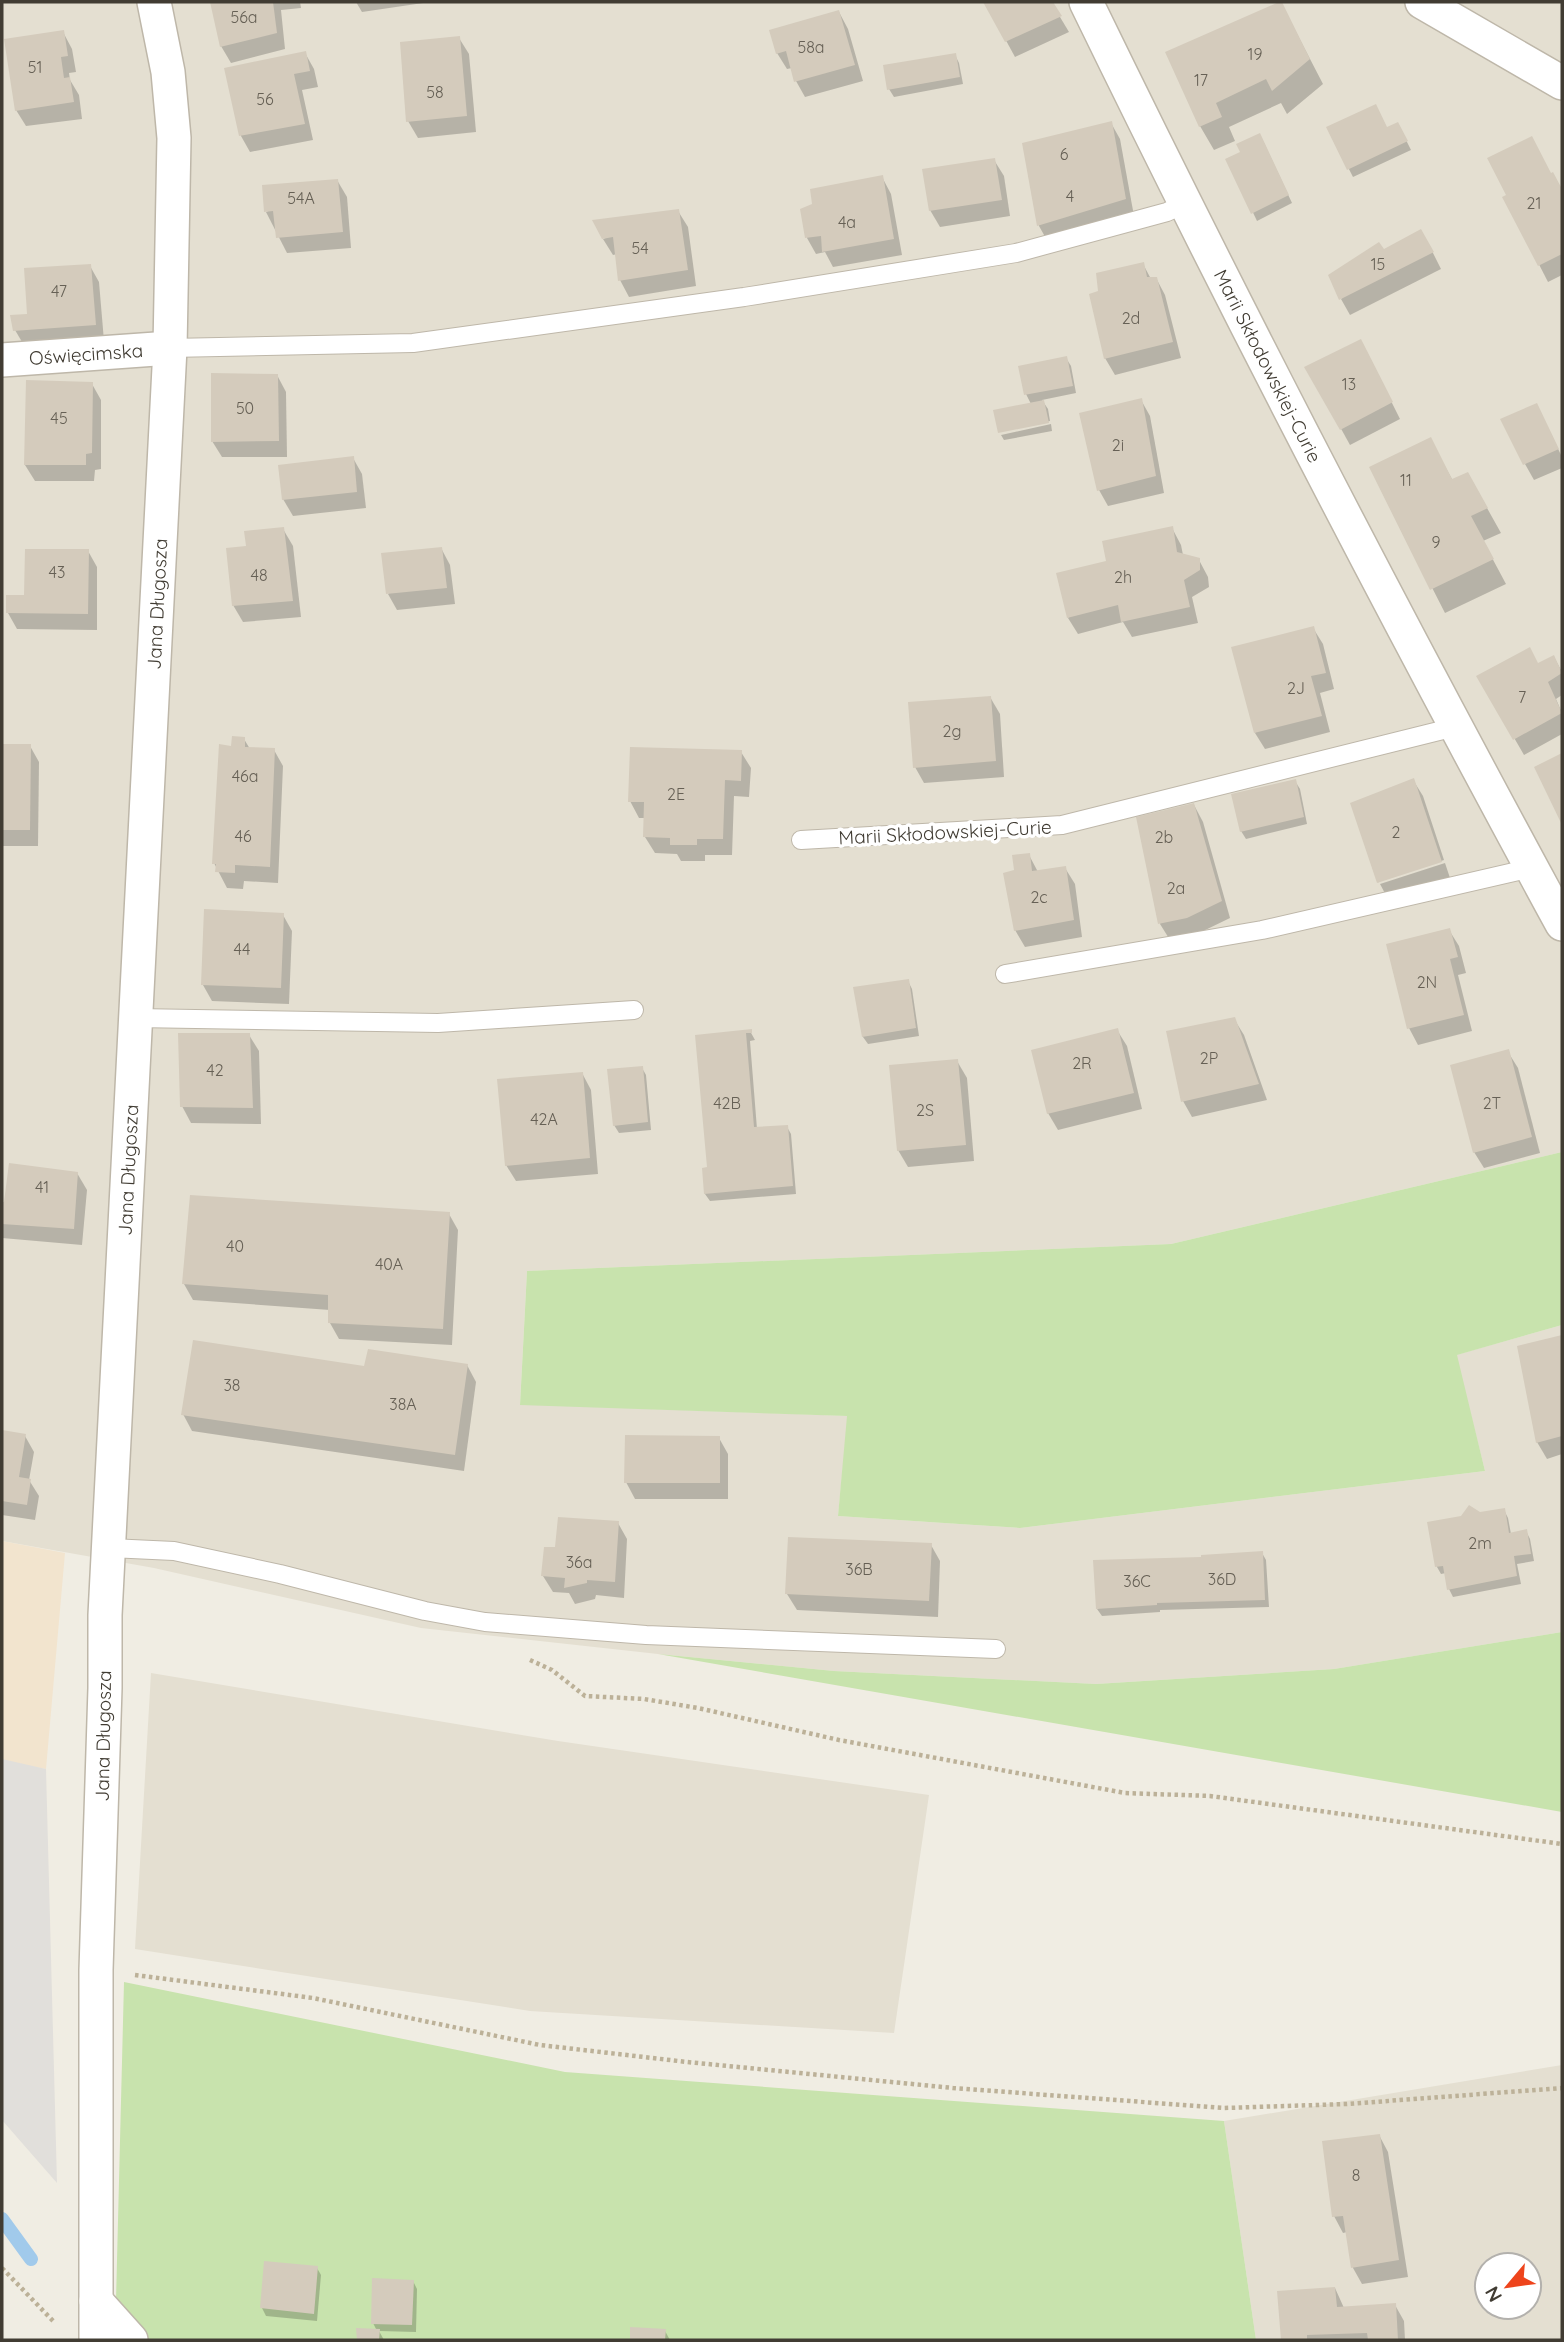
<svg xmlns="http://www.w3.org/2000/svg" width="1564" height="2342" font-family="Quicksand,sans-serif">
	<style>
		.residential { fill: #e4dfd1; fill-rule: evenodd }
		.commercial { fill: #f2e4ce }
		.green { fill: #c8e3ad }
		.parking { fill: #e1dfdb }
		.shadow { fill: #0003 }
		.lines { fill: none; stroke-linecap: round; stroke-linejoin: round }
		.stream { stroke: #a1caeb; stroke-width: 14 }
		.building { fill: #d4cbbc }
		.service-casing { stroke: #beb7a9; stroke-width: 20 }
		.minor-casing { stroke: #beb7a9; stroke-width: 36 }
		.path { stroke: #bcb198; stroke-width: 4.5; stroke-dasharray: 3.5 3.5; stroke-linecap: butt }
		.service { stroke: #fff; stroke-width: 18 }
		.minor { stroke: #fff; stroke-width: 33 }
		.labels { text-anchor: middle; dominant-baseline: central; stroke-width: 7; stroke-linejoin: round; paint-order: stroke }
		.number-label { font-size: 16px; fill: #666055 }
		.street-label { font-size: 19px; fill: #413c33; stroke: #fff }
	</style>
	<rect width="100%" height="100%" fill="#f0ede3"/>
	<g class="residential">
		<polygon points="2,2 1562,2 1562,1152 1171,1244 527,1271 520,1404 848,1416 838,1516 1020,1528 1485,1471 1456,1355 1562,1325 1562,1632 1334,1669 1096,1684 834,1671 658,1654 421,1628 154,1568 2,1541"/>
		<polygon points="151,1673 558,1741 929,1795 894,2033 530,2011 135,1949"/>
		<path d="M1562,2065V2340H1256L1224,2121ZM1487,2265H1529V2307H1487Z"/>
	</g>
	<polygon class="commercial" points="2,1541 65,1553 46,1769 2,1761"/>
	<g class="green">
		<polygon points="1562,1152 1562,1325 1457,1355 1485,1471 1020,1528 838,1516 847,1416 520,1405 527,1271 1171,1244"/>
		<polygon points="1562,1632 1562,1812 658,1654 834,1671 1096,1684 1334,1669"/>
		<polygon points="124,1982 565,2072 1224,2121 1256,2340 115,2340"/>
	</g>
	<polygon class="parking" points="2,1759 46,1769 57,2183 2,2120"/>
	<g class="shadow">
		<polygon points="211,2 300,2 301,8 281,10 285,49 231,63 221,46"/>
		<polygon points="356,2 430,2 362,12"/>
		<polygon points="985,2 1051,2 1069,32 1015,57"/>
		<polygon points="1281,3 1323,84 1287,114 1281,103 1229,127 1235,141 1214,150 1200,126"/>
		<polygon points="839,12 848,29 863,81 805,97 796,81 792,68 787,69 777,53"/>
		<polygon points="63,32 72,49 76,72 69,73 70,80 79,95 82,119 26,126 16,110"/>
		<polygon points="459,38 469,54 476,132 418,138 408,121"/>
		<polygon points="305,53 314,69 318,87 302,90 313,140 250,152 241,136 226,69"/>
		<polygon points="955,55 959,63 963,84 894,97 889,89"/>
		<polygon points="1111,123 1120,139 1134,216 1048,242 1039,226 1024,145"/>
		<polygon points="1398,124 1411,150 1353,177 1328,128 1386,128"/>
		<polygon points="1264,143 1292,203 1257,221 1228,160"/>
		<polygon points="994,160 1004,176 1010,216 940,227 930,210"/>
		<polygon points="1553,174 1562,190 1562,275 1548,282 1505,198"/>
		<polygon points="882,177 891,194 902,255 833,267 825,252 816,254 807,238 814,205"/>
		<polygon points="337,180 347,197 351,248 287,253 266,212"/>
		<polygon points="678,211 688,227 696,286 629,297 620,280 617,254 613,255 603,239"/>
		<polygon points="1430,247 1441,269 1350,315 1341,299 1383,251"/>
		<polygon points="1143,264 1151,279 1156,278 1165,295 1181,358 1115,375 1105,358 1100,293"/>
		<polygon points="90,266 99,282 104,341 25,347 15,330 29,316"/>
		<polygon points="1369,357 1400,419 1350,445 1307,367"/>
		<polygon points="1066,358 1071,366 1076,393 1042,400 1048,409 1050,421 999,431 1031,404 1026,394"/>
		<polygon points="277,375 286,392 287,457 222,457 212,441"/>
		<polygon points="92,384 101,400 101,469 95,470 94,481 35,481 25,465"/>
		<polygon points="1141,400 1150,416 1164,493 1108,506 1099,490"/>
		<polygon points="1545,422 1562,457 1562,468 1534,480 1525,464"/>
		<polygon points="1051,424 1052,431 1004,440 1001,435"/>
		<polygon points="1430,439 1453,481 1468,474 1501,533 1483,541 1506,584 1445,613 1371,468"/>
		<polygon points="353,458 362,474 366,508 293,516 283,499"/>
		<polygon points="1172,528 1181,545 1183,555 1199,560 1208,577 1209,587 1192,597 1198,623 1132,637 1123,622 1078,634 1068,618 1108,563"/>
		<polygon points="283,529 293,546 301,617 243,622 233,605 247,547"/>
		<polygon points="441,548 450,565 455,604 397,610 388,594"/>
		<polygon points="88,551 97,567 97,630 17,629 8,613 25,596"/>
		<polygon points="1313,628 1323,644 1334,689 1320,693 1330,732 1265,749 1255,733"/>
		<polygon points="1554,657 1562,672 1562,695 1556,699 1562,713 1562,734 1524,755 1479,677 1538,664"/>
		<polygon points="990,697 1000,714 1004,777 924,783 915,767"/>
		<polygon points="244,739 250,749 274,750 283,766 278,883 244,881 243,889 227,888 214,863 233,748"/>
		<polygon points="2,746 30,746 39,762 38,846 2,846"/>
		<polygon points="741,752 751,768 749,797 734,796 732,855 705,855 705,861 681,861 677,854 655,853 645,837 646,818 639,818 630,801"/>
		<polygon points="1413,780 1423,796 1444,860 1379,881 1379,883 1352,804"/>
		<polygon points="1295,781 1300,789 1307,824 1246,839 1241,831"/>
		<polygon points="1194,805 1203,822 1230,918 1197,934 1170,940 1160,924"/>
		<polygon points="1029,855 1038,872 1065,868 1075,884 1082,937 1025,947 1015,930 1016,871"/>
		<polygon points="1445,863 1450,878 1388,899 1380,884"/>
		<polygon points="283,915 292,931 289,1004 212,1001 203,985"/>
		<polygon points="1449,930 1459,946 1466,973 1458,975 1472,1031 1418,1045 1409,1028"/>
		<polygon points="908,981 912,989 919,1036 868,1044 863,1037 855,989"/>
		<polygon points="1234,1019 1244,1035 1267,1100 1192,1117 1183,1101"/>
		<polygon points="1117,1030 1127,1046 1142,1109 1058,1130 1048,1113"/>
		<polygon points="750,1031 755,1040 750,1041 757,1129 787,1127 791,1134 796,1194 710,1201 705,1194 709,1169 697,1036"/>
		<polygon points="249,1035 259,1051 261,1124 191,1123 182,1106"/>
		<polygon points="1508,1052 1518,1068 1540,1153 1484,1168 1474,1152"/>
		<polygon points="957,1061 967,1078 974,1161 908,1167 898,1150"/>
		<polygon points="642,1068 646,1075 651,1130 619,1133 614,1125"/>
		<polygon points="582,1073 591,1090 598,1174 516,1181 506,1165"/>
		<polygon points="77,1173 87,1190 82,1245 2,1238 2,1203"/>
		<polygon points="449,1214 458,1230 452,1345 339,1339 330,1323 330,1310 193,1300 184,1284"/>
		<polygon points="1562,1337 1562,1454 1547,1459 1537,1442 1519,1347"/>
		<polygon points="467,1365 476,1382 464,1471 192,1431 183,1414 365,1368"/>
		<polygon points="2,1432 25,1436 34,1452 29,1480 39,1496 35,1520 2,1515"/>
		<polygon points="719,1438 728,1454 728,1499 635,1499 626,1482"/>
		<polygon points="1504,1510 1508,1518 1511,1534 1526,1531 1530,1539 1534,1561 1517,1564 1521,1584 1453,1597 1449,1589 1446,1573 1441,1574 1437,1567 1429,1523"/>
		<polygon points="618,1523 627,1539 624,1598 596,1595 595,1599 575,1604 569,1593 553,1592 543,1576 557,1549"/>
		<polygon points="931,1545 940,1561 938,1617 797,1610 787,1594"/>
		<polygon points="1262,1553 1266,1560 1269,1607 1160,1610 1160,1612 1102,1616 1097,1609 1203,1559"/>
		<polygon points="1379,2135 1388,2152 1408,2277 1362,2284 1353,2268 1347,2232 1343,2233 1334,2216"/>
		<polygon points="317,2268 321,2275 317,2321 266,2316 262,2308"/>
		<polygon points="413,2281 417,2289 416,2332 379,2331 384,2340 359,2340 358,2330 377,2331 373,2323"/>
		<polygon points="1335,2288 1344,2308 1395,2305 1404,2321 1405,2340 1282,2340 1279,2293"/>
		<polygon points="632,2329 665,2331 670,2340 631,2340"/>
	</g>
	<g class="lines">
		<polyline class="stream" points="2,2219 31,2259"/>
	</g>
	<g class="building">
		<polygon points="210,2 273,2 277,33 220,47"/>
		<polygon points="983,2 1053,2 1062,16 1005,42"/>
		<polygon points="1279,2 1282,2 1310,59 1272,91 1266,79 1216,103 1222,117 1199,127 1165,52"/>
		<polygon points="839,10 855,65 794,82 786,51 776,54 769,30"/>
		<polygon points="64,30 68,56 61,57 64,78 70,77 74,102 15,111 4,39"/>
		<polygon points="460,36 467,116 406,122 400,42"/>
		<polygon points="306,51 310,71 294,74 305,124 239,136 224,68"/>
		<polygon points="956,53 960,77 887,90 883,65"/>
		<polygon points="1376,104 1387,127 1398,122 1408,141 1347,170 1326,127"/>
		<polygon points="1112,121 1126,199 1037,226 1022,143"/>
		<polygon points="1260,133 1289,195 1251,214 1225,159 1240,152 1236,144"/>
		<polygon points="1532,136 1551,173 1553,172 1562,189 1562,254 1538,266 1502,197 1506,195 1487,158"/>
		<polygon points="995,158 1002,200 929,211 922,169"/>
		<polygon points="883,175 894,239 822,252 821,236 805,238 800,209 812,204 810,189"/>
		<polygon points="338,179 343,232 276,238 273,211 264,212 262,185"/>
		<polygon points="679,209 688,270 618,281 613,237 602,239 592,220"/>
		<polygon points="1421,229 1434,252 1339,300 1328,275 1379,242 1384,249"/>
		<polygon points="1144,262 1147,277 1157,277 1173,342 1104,359 1089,294 1098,291 1096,273"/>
		<polygon points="91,264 96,325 13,331 10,315 27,314 24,268"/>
		<polygon points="1361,339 1393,402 1340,430 1304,367"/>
		<polygon points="1067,356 1073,386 1024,395 1018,366"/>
		<polygon points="211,373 278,374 279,441 211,442"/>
		<polygon points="26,380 93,382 92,453 86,454 86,465 24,465"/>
		<polygon points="1142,398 1156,476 1097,491 1079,413"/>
		<polygon points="1044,400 1049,423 998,433 993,410"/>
		<polygon points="1537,403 1559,449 1523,465 1500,419"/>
		<polygon points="1431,437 1452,479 1468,472 1488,508 1471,516 1494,559 1430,590 1369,467"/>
		<polygon points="354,456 357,492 282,500 278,465"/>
		<polygon points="1173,526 1177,552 1200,558 1200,570 1184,580 1190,607 1121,622 1118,605 1067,618 1056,573 1106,561 1102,541"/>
		<polygon points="284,527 293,601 232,606 226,548 246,546 244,531"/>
		<polygon points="442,547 447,588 386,594 381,553"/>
		<polygon points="25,549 89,549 88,614 6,613 6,595 24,595"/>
		<polygon points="1314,626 1326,673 1311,676 1322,716 1254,733 1231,647"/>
		<polygon points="1530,647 1538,663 1554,655 1562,673 1548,682 1562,713 1513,740 1476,676"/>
		<polygon points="991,696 996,761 913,768 908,702"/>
		<polygon points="232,736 245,737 245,747 275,748 270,867 235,865 235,873 215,872 216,864 212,864 219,744 231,746"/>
		<polygon points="2,744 31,744 30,830 2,830"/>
		<polygon points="630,747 742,750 741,781 725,780 723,839 697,839 697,845 670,845 670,838 643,837 644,802 628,802"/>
		<polygon points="1562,753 1562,825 1534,767"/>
		<polygon points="1414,778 1442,862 1377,883 1350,803"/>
		<polygon points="1296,779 1304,817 1240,832 1231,794"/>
		<polygon points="1194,803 1222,901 1187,918 1158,924 1136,817"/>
		<polygon points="1030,853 1032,871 1066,866 1074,920 1014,931 1003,873 1014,870 1012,855"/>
		<polygon points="204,909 284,913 281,988 201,985"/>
		<polygon points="1450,928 1458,957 1450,959 1464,1015 1407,1029 1386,944"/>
		<polygon points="909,979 916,1028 862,1037 853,987"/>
		<polygon points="1235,1017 1259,1084 1181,1102 1166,1031"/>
		<polygon points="1118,1028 1134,1093 1047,1114 1031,1050"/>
		<polygon points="752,1029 752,1033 746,1033 754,1127 788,1125 793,1186 704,1194 702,1168 707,1167 695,1035"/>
		<polygon points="178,1033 250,1033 253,1108 180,1107"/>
		<polygon points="1509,1049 1532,1137 1473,1153 1450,1065"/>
		<polygon points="958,1059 966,1145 897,1151 889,1065"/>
		<polygon points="643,1066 648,1122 613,1126 607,1069"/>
		<polygon points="583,1072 590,1158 505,1166 497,1079"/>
		<polygon points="9,1163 78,1172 74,1229 2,1224 2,1202 4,1202"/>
		<polygon points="190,1195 450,1212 443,1329 328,1323 328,1295 182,1284"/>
		<polygon points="1562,1335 1562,1436 1536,1443 1517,1346"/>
		<polygon points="193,1340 364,1366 368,1349 468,1364 455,1455 181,1415"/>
		<polygon points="2,1430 26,1434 19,1477 31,1479 27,1505 2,1501"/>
		<polygon points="625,1435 720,1436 720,1483 624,1483"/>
		<polygon points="1469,1505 1480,1512 1505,1508 1509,1533 1527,1529 1531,1554 1514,1556 1517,1576 1447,1590 1443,1566 1435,1567 1427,1522 1461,1516"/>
		<polygon points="558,1517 619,1521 615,1582 587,1580 587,1583 564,1588 565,1578 541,1576 544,1547 555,1547"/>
		<polygon points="788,1537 932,1543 929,1601 785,1594"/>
		<polygon points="1263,1551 1265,1600 1157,1603 1157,1605 1096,1609 1093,1560 1201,1557 1201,1555"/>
		<polygon points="1380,2134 1399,2260 1351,2268 1343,2216 1332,2217 1322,2141"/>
		<polygon points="264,2261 318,2266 314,2314 260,2308"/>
		<polygon points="372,2278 414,2280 412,2325 371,2324"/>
		<polygon points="1335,2287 1337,2307 1396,2303 1398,2340 1368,2340 1367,2333 1307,2335 1307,2340 1281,2340 1277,2291"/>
		<polygon points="630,2327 666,2329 665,2340 630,2340"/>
		<polygon points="356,2328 380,2329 379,2340 357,2340"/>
	</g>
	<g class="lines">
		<defs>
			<g id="service">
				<polyline points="170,348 413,343 744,297 1016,253 1167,212 1184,204"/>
				<polyline points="801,840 1062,825 1455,727"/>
				<polyline points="1005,974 1262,930 1531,868"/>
				<polyline points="135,1018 438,1023 634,1010"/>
				<polyline points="110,1548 174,1551 280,1574 425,1611 485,1622 646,1635 996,1649"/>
			</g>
			<g id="minor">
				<path d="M1086,2C1237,313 1397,620 1562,924"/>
				<polyline points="1422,2 1562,83"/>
				<polyline points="2,360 170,348"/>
				<polyline points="96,2301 131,2340"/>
				<polyline points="96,2340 96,1970 105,1688 105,1615 170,348 174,138 168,72 154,2"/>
			</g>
		</defs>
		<use href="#service" class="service-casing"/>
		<use href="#minor" class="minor-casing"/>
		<g class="path">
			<polyline points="530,1660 552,1670 585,1696 644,1699 698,1708 839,1740 1125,1793 1210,1796 1562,1844"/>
			<polyline points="135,1975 313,1998 540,2045 687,2062 953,2088 1224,2108 1347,2104 1562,2088"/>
			<polyline points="2,2268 55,2323"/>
		</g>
		<use href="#service" class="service"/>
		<use href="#minor" class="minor"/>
	</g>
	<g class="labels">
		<g class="number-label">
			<text x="244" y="17">56a</text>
			<text x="811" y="47">58a</text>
			<text x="1255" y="54">19</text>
			<text x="35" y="67">51</text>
			<text x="1201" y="80">17</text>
			<text x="435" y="92">58</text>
			<text x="265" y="99">56</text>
			<text x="1064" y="154">6</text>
			<text x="1070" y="196">4</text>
			<text x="301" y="198">54A</text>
			<text x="1534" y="203">21</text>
			<text x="847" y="222">4a</text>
			<text x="640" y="248">54</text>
			<text x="1378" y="264">15</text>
			<text x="59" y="291">47</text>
			<text x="1131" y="318">2d</text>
			<text x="1349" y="384">13</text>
			<text x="245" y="408">50</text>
			<text x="59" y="418">45</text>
			<text x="1118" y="445">2i</text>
			<text x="1406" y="480">11</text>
			<text x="1436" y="542">9</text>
			<text x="57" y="572">43</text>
			<text x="259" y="575">48</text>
			<text x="1123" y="577">2h</text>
			<text x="1296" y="688">2J</text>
			<text x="1522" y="697">7</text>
			<text x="952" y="731">2g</text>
			<text x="245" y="776">46a</text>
			<text x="676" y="794">2E</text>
			<text x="1396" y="832">2</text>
			<text x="243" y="836">46</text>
			<text x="1164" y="837">2b</text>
			<text x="1176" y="888">2a</text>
			<text x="1039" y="897">2c</text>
			<text x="242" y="949">44</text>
			<text x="1427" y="982">2N</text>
			<text x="1209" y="1058">2P</text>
			<text x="1082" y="1063">2R</text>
			<text x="215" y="1070">42</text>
			<text x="727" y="1103">42B</text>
			<text x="1492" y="1103">2T</text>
			<text x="925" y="1110">2S</text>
			<text x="544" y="1119">42A</text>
			<text x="42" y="1187">41</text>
			<text x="235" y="1246">40</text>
			<text x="389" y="1264">40A</text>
			<text x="232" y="1385">38</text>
			<text x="403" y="1404">38A</text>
			<text x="1480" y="1543">2m</text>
			<text x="579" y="1562">36a</text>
			<text x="859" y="1569">36B</text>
			<text x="1222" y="1579">36D</text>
			<text x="1137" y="1581">36C</text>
			<text x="1356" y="2175">8</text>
		</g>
		<g class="street-label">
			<text transform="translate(86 354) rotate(-4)">Oświęcimska</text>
			<text transform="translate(1268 366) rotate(63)">Marii Skłodowskiej-Curie</text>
			<text transform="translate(157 604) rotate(-87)">Jana Długosza</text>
			<text transform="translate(945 832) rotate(-3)">Marii Skłodowskiej-Curie</text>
			<text transform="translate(128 1170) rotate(-87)">Jana Długosza</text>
			<text transform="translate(103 1736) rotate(-89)">Jana Długosza</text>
		</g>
	</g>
	<rect width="1564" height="2342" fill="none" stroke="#413c33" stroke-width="7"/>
	<g transform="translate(1508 2286) rotate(241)"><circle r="33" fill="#ffffff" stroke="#b3b1ad" stroke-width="2"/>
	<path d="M0-5L12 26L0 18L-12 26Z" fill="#ee441c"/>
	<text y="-10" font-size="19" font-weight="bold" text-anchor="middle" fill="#413c33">N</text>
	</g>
</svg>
